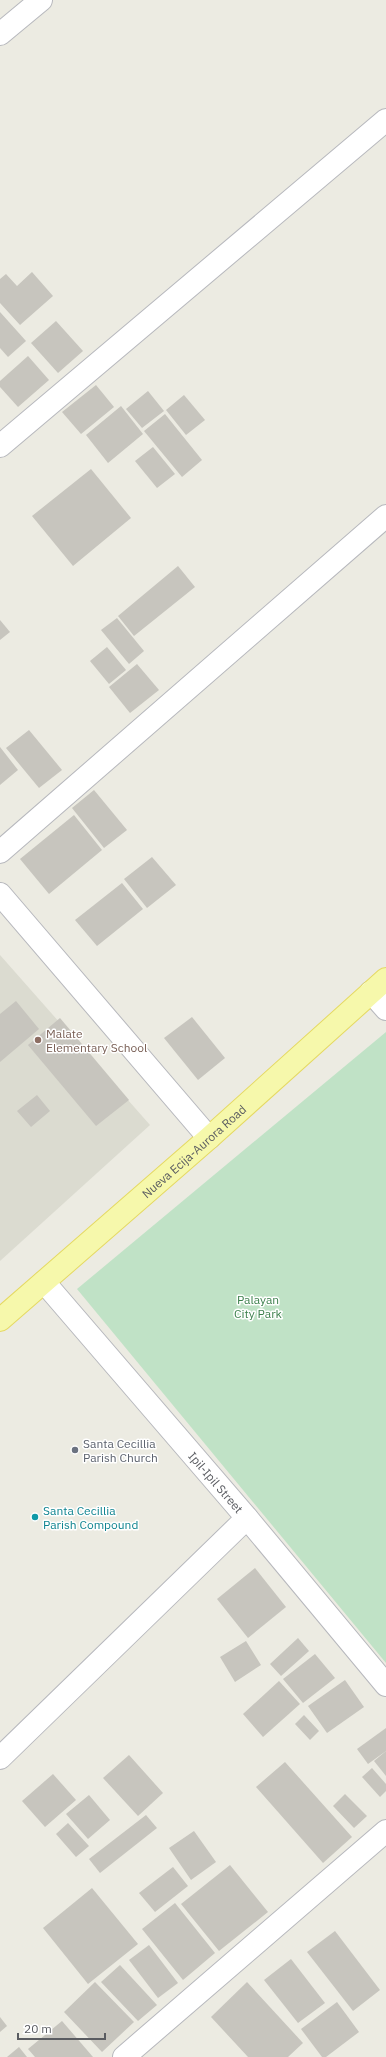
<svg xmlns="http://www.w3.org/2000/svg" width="386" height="2057" font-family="'IBM Plex Sans',sans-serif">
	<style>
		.education { fill: #dbdbd0 }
		.green { fill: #c0e2c6 }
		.building { fill: #c7c5be }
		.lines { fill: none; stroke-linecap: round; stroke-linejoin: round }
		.minor-casing { stroke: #b7b8bd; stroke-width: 24 }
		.major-casing { stroke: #e5d962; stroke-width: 24 }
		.minor { stroke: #fff; stroke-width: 22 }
		.major { stroke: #f6f8ab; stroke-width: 22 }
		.education-dot { fill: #8d6e63; stroke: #fff; stroke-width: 1.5 }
		.worship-dot { fill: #6b7280; stroke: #fff; stroke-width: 1.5 }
		.culture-dot { fill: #0f9aa8; stroke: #fff; stroke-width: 1.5 }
		.labels { text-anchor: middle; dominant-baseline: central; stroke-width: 3; stroke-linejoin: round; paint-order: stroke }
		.education-label { font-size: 12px; fill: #785e54; stroke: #fff; text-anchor: start }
		.street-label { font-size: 12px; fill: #5a5c61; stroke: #fff }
		.park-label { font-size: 12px; fill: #3b7f4b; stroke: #fff }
		.worship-label { font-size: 12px; fill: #5b616d; stroke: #fff; text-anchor: start }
		.culture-label { font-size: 12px; fill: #0d838f; stroke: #fff; text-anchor: start }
	</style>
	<rect width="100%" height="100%" fill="#ecebe2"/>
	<polygon class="education" points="0,955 150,1125 0,1261"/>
	<polygon class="green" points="386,1032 386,1663 77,1289"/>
	<g class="building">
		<polygon points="32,272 53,296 20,325 0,303 0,279 6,274 17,286"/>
		<polygon points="0,312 26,341 8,357 0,348"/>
		<polygon points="56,321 83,351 58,373 31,343"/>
		<polygon points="28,356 49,380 18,407 0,387 0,381"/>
		<polygon points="96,385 114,407 81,434 62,412"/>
		<polygon points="148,391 164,411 142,428 126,409"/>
		<polygon points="184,395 205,420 186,435 166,410"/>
		<polygon points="121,406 143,434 108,463 86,435"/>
		<polygon points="165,414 202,460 182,477 144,431"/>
		<polygon points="153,447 175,474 157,488 135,461"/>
		<polygon points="91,469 131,518 73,566 32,516"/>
		<polygon points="178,566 195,587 134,636 118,616"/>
		<polygon points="117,618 144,651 129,664 101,630"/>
		<polygon points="0,620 10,632 0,640"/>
		<polygon points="107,647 126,670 109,684 90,661"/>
		<polygon points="137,664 159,690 130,713 109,687"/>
		<polygon points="29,730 62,770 39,788 6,748"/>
		<polygon points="0,747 18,770 0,785"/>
		<polygon points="94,790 127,830 104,848 72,808"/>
		<polygon points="74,815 102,850 49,894 20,859"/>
		<polygon points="152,857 176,885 147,908 124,879"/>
		<polygon points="122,883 143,909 97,946 75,920"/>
		<polygon points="16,1001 39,1029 0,1062 0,1014"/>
		<polygon points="192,1017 225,1058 198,1080 164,1038"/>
		<polygon points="60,1018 129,1100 96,1126 28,1045"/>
		<polygon points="37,1095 50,1111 31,1127 17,1111"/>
		<polygon points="255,1568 286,1607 248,1638 217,1599"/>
		<polygon points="298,1638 309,1651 281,1676 270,1664"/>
		<polygon points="246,1641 261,1665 235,1682 220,1657"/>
		<polygon points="315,1654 335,1678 303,1703 283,1679"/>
		<polygon points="345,1680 364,1707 327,1733 308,1706"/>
		<polygon points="279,1681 300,1704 263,1737 243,1714"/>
		<polygon points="304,1715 319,1731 310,1740 295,1724"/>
		<polygon points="386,1728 386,1751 368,1764 357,1749"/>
		<polygon points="386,1751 386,1776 374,1761"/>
		<polygon points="129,1755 163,1793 138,1816 103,1778"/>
		<polygon points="285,1762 352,1837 323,1863 256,1787"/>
		<polygon points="372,1768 386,1784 386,1791 380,1797 362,1777"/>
		<polygon points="53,1774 76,1800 45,1827 22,1801"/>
		<polygon points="345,1794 367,1816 354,1828 333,1806"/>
		<polygon points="89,1795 110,1820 88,1839 66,1814"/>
		<polygon points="146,1815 157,1828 100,1873 89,1859"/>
		<polygon points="68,1823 89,1846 76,1857 56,1834"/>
		<polygon points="194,1831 216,1862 191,1880 169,1848"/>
		<polygon points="230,1865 268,1912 219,1951 181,1904"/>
		<polygon points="173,1867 188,1886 155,1912 139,1893"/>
		<polygon points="92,1888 138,1944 88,1984 43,1928"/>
		<polygon points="175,1903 215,1953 183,1980 142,1929"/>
		<polygon points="335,1931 380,1990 353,2011 307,1952"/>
		<polygon points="149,1945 178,1983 158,1998 129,1960"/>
		<polygon points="291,1959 325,2003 298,2023 264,1980"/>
		<polygon points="120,1965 157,2005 138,2021 101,1982"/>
		<polygon points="95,1982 134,2022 102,2052 64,2012"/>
		<polygon points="247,1982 303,2043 288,2057 248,2057 211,2017"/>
		<polygon points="337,2002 359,2032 326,2057 322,2057 301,2029"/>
		<polygon points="0,2017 7,2026 0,2032"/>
		<polygon points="62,2021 93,2057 35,2057 28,2049"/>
		<polygon points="19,2047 27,2057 7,2057"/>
	</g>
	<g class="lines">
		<defs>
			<g id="minor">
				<polyline points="0,34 41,0"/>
				<polyline points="0,446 386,120"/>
				<polyline points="0,852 386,516"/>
				<polyline points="0,894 209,1138"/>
				<polyline points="371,992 386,1009"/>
				<path id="s1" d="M44,1282L247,1518L386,1685"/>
				<polyline points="0,1758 247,1518"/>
				<polyline points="124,2057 386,1831"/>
			</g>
			<g id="major">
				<path id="s2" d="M0,1320L209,1138L386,979"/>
			</g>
		</defs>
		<use href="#minor" class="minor-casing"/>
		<use href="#major" class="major-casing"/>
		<use href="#minor" class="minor"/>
		<use href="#major" class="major"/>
	</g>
	<circle class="education-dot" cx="38" cy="1040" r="4"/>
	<circle class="worship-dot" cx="75" cy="1450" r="4"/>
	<circle class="culture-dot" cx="35" cy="1517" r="4"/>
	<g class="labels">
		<g class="education-label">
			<text x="46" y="1033">Malate<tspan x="46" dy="14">Elementary School</tspan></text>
		</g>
		<g class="street-label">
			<text stroke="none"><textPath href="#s2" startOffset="257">Nueva Ecija-Aurora Road</textPath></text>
			<text stroke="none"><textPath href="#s1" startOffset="264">Ipil-Ipil Street</textPath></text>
		</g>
		<g class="park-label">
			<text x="258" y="1299">Palayan<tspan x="258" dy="14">City Park</tspan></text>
		</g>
		<g class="worship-label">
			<text x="83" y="1443">Santa Cecillia<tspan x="83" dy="14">Parish Church</tspan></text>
		</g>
		<g class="culture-label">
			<text x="43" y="1510">Santa Cecillia<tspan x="43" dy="14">Parish Compound</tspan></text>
		</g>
	</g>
	<path d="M18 2033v6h87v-6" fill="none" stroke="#5a5c61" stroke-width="2"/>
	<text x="24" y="2033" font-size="12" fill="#5a5c61" stroke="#ffffff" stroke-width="3" paint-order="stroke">20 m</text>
</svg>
